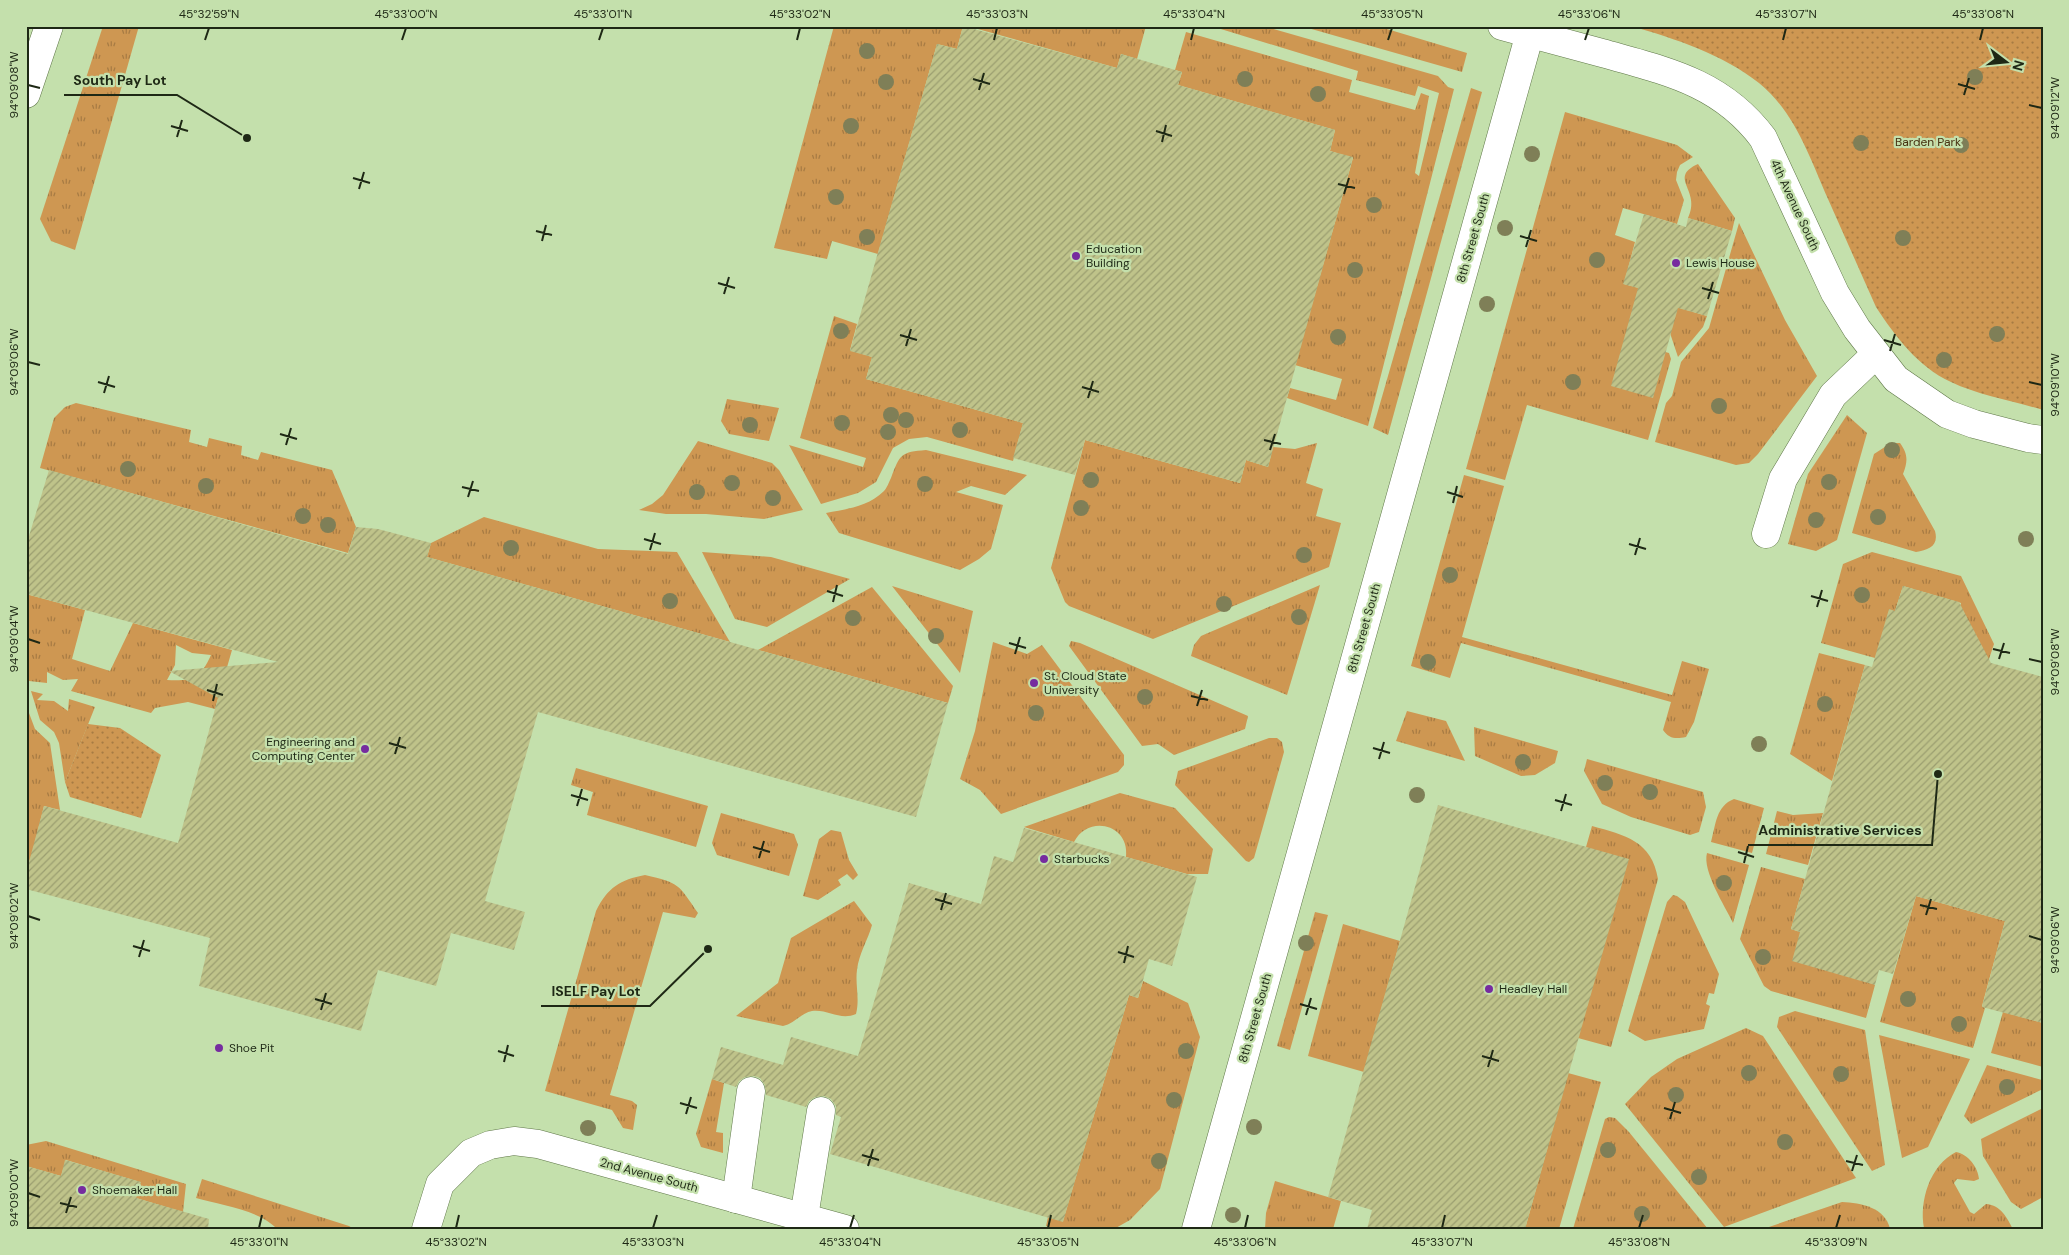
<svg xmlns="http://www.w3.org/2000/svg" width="2069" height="1255" font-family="'DM Sans',sans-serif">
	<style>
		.grass { fill: url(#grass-tufts); fill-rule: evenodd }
		.park { fill: url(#park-dots) }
		.building { fill: url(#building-hatch) }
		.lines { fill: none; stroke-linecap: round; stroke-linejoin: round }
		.minor-casing { stroke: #5f7748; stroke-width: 29 }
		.minor { stroke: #fff; stroke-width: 28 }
		.tree { fill: #7f7f57 }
		.ticks { fill: none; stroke: #1e2815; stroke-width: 2 }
		.poi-dot { fill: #762c9f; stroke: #c4e0ac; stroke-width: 2 }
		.labels { text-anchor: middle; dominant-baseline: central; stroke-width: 4.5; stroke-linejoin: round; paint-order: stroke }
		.park-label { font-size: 12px; fill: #473011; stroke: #c4e0ac }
		.street-label { font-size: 12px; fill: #1e2815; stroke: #c4e0ac }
		.poi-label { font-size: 12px; fill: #1e2815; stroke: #c4e0ac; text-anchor: start }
		.leader { fill: none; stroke: #1e2815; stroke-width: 2 }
		.callout-dot { fill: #1e2815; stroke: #c4e0ac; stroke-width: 2 }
		.callout-label { font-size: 14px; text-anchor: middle; font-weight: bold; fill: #1e2815; stroke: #c4e0ac; stroke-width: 4.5; stroke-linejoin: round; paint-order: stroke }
		.neatline { fill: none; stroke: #1e2815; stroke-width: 2 }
		.ticks-label { font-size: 12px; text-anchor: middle; fill: #1e2815 }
	</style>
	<defs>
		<pattern id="grass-tufts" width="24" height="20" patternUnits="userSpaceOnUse" patternTransform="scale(1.25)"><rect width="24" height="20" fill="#ce9752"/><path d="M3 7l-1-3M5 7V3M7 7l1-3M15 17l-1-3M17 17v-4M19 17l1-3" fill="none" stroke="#a77b43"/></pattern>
		<pattern id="park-dots" width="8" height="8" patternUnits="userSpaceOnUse" patternTransform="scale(1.25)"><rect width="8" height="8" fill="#ce9752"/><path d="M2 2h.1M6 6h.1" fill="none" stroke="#a77b43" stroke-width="1.8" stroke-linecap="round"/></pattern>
		<pattern id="building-hatch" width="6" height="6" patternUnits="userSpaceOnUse" patternTransform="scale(1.25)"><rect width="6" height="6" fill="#bfc38a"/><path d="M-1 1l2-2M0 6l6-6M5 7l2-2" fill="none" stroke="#9b9e70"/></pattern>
	</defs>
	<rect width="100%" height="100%" fill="#c4e0ac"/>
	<g class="grass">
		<polygon points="103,26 139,26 75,250 51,241 40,219"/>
		<polygon points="834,26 963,26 957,49 937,44 878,254 832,241 827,259 774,248"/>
		<polygon points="967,26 1146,26 1137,59 1121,54 1117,68"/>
		<polygon points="1211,26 1263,26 1438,76 1448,87 1454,89 1368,426 1287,398 1290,388 1336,400 1342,379 1295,365 1353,158 1330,151 1335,130 1178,85 1182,72 1175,70 1186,32 1352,80 1349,92 1415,110 1421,93 1429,96 1415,173 1419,176 1439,93 1418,86 1415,96 1356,80 1358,71"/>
		<polygon points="1301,26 1377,26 1467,53 1462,72"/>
		<polygon points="1471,88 1482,92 1388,435 1373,428"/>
		<polygon points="1565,112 1677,145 1693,157 1680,165 1677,172 1676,180 1684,200 1677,224 1623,208 1615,235 1635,242 1624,284 1654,292 1651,348 1669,353 1671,359 1648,440 1527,405 1505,480 1466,469"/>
		<path d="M1698,164L1735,218L1732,231L1688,218C1702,190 1667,178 1698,164Z"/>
		<polygon points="1739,223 1785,320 1817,376 1758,454 1749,463 1736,465 1655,442 1666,403 1672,396 1681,362 1709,328"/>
		<polygon points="1663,303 1707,316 1703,327 1678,357 1662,309"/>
		<polygon points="834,316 857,324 850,350 872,357 866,379 1023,423 1013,461 927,437 909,439 893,448 876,482 858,493 821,504 789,445 863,467 866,458 800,438"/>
		<polygon points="727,399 779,408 769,441 729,434 721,421"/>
		<polygon points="76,403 191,430 189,442 207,447 209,438 242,446 241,455 258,460 261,452 332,470 356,527 348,553 40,468 54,418 65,407"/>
		<polygon points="1847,415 1867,433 1837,540 1816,551 1788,544 1808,474"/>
		<polygon points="1085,440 1240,483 1246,460 1268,467 1273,447 1295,449 1317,443 1306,483 1323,489 1316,516 1341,523 1329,567 1153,639 1069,606 1065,602 1051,568"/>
		<polygon points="698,441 772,463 779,470 803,510 764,519 706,514 666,514 639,510 652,504 663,495"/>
		<path d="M1891,443H1900C1908,454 1908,461 1903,474L1935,531C1939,546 1929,550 1916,552L1852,533L1874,454Z"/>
		<path d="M926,450L1027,475L1005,495L971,486L956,492L1003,505L991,549L979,559L960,570L839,533L826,513C846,509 868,507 884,491C887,488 889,482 891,478C900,454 901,452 926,450Z"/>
		<path d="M1464,475L1504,486L1462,637L1672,695L1682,661L1709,669L1694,722L1686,737C1676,739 1669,739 1663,730L1671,702L1461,643L1450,678L1411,666Z"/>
		<polygon points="484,517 598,549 677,552 730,642 427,557 431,543"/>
		<polygon points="702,552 771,557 850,579 767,627 735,619"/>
		<polygon points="1872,552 1961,576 1994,644 1988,662 1958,614 1961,603 1903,586 1895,611 1875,658 1821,643 1843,564"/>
		<polygon points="1320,585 1287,695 1191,656 1194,645 1201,636"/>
		<polygon points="892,586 973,611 960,673"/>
		<polygon points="872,587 953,686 948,703 758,650"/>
		<path d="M26,594L85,610L72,659L110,671L133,623L232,650L215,709L188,702L155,708L151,713L71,691L78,679L63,680L47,672V683L29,681L26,671ZM176,645L192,653L211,655C200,679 193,681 167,680L175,665Z"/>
		<polygon points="1071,641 1080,643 1248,716 1245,729 1174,755 1158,744 1142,746 1069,646"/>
		<polygon points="993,642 1027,654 1042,645 1124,755 1124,765 1118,772 1001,814 980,790 960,779 975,731"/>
		<polygon points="1819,653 1865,665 1832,781 1790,754"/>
		<polygon points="31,691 43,694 37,700 54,701 68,711 69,699 95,707 65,782 59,743 54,732 40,720"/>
		<polygon points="26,705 35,729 50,743 60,810 44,806 30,862 26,852"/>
		<polygon points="1407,711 1446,721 1465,761 1396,741"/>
		<polygon points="1474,727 1558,751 1555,763 1535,775 1521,776 1475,756"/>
		<polygon points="1269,738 1277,738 1282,742 1284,752 1254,858 1249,862 1246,861 1175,785 1178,771"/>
		<polygon points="1587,759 1703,792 1706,807 1699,832 1690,835 1631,817 1602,804 1584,771"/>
		<polygon points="576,768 708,806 696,847 587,815 593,792 571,785"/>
		<path d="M1120,793L1175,808L1213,849L1208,874H1187L1126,857C1130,824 1088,814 1074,842L1024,827Z"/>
		<path d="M1734,799L1764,808L1752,853L1711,842C1716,824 1716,806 1734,799Z"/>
		<polygon points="1777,811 1793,815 1823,813 1808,865 1766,854"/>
		<polygon points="721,813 794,834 798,845 789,876 717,855 712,843"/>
		<path d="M1592,826C1625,835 1652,841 1658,879L1611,1047L1578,1038L1586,847Z"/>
		<polygon points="831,830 841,832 849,860 858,875 853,880 847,874 838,880 841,885 818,900 803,896 819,839"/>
		<path d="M1707,853L1749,865L1733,923C1725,906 1702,871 1707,853Z"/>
		<polygon points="1761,867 1805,879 1791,929 1800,932 1875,985 1866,1018 1771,991 1764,986 1740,939"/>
		<path d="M645,875C680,883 678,884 698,913L695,918L663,912L610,1095L632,1101L637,1105L633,1130L623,1128L612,1110L545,1091L596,911C608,887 620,880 645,875Z"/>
		<polygon points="1673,895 1677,896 1685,902 1719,974 1714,994 1709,993 1706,1004 1710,1006 1704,1029 1645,1041 1628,1031 1667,902"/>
		<polygon points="1916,896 2005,921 1982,1006 1985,1008 1973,1048 1880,1022"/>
		<path d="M854,901L872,925C868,940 859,953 857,970C855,984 860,999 856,1014C840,1021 828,1009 812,1011C801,1013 794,1024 783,1026L736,1016L778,983L791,938Z"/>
		<polygon points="1315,912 1328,915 1290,1050 1277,1046"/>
		<polygon points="1343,924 1400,941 1364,1072 1308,1056"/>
		<polygon points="1143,981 1188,1003 1200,1037 1160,1189 1130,1220 1114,1229 1054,1229 1046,1226 1048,1217 1063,1221 1129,995 1138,998"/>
		<polygon points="1795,1011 1865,1030 1885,1165 1872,1171 1777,1027 1779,1017"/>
		<polygon points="2003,1012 2043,1023 2043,1067 1991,1053"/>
		<polygon points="1746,1028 1763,1036 1856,1178 1724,1227 1625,1104 1651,1077 1677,1059"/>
		<polygon points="1879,1035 1970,1059 1928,1147 1902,1158"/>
		<polygon points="1987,1065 2042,1080 2043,1089 1971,1124 1964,1116"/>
		<polygon points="1568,1073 1601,1082 1559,1229 1525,1229"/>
		<polygon points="712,1079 724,1083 716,1132 723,1133 723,1153 701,1147 696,1134"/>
		<polygon points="2043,1108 2043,1197 2021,1209 2011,1202 1983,1156 1981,1139"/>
		<polygon points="1609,1117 1615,1118 1629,1132 1708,1229 1573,1229 1605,1119"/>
		<polygon points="46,1141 186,1184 183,1212 136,1198 140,1182 66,1160 61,1176 26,1166 26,1145"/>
		<path d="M1956,1152C1968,1154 1978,1167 1979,1179L1974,1181L1957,1179L1954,1183L1970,1212L1974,1214L1986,1204C2001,1205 2007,1218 2013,1229L1924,1228C1919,1201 1930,1165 1956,1152Z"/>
		<path d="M202,1179L349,1226L354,1229H277C260,1210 220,1205 196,1198Z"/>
		<polygon points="1275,1181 1341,1201 1333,1229 1265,1229 1266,1213"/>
		<path d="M1842,1202C1861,1203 1885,1207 1890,1229H1763Z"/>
	</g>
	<g class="park">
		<path d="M1631,26H2043V410C2013,401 1978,395 1951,382C1918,367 1895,336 1876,307C1860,271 1844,235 1828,199C1810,158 1795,112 1759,83C1722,54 1676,39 1631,26Z"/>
		<polygon points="88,724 120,728 161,755 141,818 70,797 65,782"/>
	</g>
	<g class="building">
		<polygon points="963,26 1117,68 1121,54 1182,72 1178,85 1335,130 1330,151 1353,157 1268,467 1246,460 1240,483 1085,440 1075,475 1013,458 1023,423 866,379 872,357 850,351 937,44 957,49"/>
		<polygon points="1644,214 1686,227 1688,218 1732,231 1707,316 1678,308 1653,398 1611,386 1638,288 1623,284"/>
		<polygon points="49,470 348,554 356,527 378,529 431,543 427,557 948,703 916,817 538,712 485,901 525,912 514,950 451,933 436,986 378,970 361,1031 199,986 210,938 26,889 26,873 44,806 178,843 218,698 169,671 278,662 26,594 26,546"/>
		<polygon points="1903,586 1959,602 1991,663 2043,677 2043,1023 1982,1007 2005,921 1916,896 1893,974 1879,970 1875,985 1792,961 1800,932 1791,929 1865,665 1872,667 1889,609 1895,611"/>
		<polygon points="1438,805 1629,859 1525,1229 1367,1229 1372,1210 1328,1197"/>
		<polygon points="1024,828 1197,877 1172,966 1149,959 1138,998 1129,995 1063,1222 830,1154 841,1117 836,1115 836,1106 831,1099 824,1096 815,1097 809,1101 806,1107 766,1095 765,1085 760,1078 754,1076 745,1077 739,1081 736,1087 712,1079 721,1047 783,1065 791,1037 858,1056 909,883 981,904 994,856 1013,862"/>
		<polygon points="65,1160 141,1182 136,1198 209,1219 208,1229 26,1229 26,1166 61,1176"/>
	</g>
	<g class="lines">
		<defs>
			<g id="minor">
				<path d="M1502,26C1535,35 1568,44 1602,53C1666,71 1721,82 1763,138L1835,293L1857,329L1896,379L1947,414L1974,424L2028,438L2043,440"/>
				<polyline points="26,94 49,26"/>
				<polyline points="1766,534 1783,479 1833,395 1875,355"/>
				<polyline points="736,1199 751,1091"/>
				<polyline points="804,1217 821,1111"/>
				<polyline points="426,1229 440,1184 471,1153 490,1145 514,1141 538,1144 845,1229"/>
				<polyline points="1196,1229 1532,26"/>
			</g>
		</defs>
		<use href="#minor" class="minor-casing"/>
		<use href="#minor" class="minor"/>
	</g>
	<g class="tree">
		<circle cx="867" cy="51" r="8"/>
		<circle cx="1975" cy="77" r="8"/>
		<circle cx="1245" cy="79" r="8"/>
		<circle cx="886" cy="82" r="8"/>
		<circle cx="1318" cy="94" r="8"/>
		<circle cx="851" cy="126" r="8"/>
		<circle cx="1861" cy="143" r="8"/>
		<circle cx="1961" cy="145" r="8"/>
		<circle cx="1532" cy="154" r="8"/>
		<circle cx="836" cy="197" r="8"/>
		<circle cx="1374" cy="205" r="8"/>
		<circle cx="1505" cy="228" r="8"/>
		<circle cx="867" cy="237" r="8"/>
		<circle cx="1903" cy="238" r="8"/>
		<circle cx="1597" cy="260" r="8"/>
		<circle cx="1355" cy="270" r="8"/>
		<circle cx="1487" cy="304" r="8"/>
		<circle cx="841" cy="331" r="8"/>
		<circle cx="1997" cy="334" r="8"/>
		<circle cx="1338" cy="337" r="8"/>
		<circle cx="1944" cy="360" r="8"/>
		<circle cx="1573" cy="382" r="8"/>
		<circle cx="1719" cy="406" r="8"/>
		<circle cx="891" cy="415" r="8"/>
		<circle cx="906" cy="420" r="8"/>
		<circle cx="842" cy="423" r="8"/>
		<circle cx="750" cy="425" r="8"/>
		<circle cx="960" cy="430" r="8"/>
		<circle cx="888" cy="432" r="8"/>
		<circle cx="1892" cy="450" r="8"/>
		<circle cx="128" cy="469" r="8"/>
		<circle cx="1091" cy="480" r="8"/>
		<circle cx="1829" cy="482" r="8"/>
		<circle cx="732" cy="483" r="8"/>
		<circle cx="925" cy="484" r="8"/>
		<circle cx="206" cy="486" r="8"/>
		<circle cx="697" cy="492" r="8"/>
		<circle cx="773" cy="498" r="8"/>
		<circle cx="1081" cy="508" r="8"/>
		<circle cx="303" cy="516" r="8"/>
		<circle cx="1878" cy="517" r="8"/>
		<circle cx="1816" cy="520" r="8"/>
		<circle cx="328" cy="525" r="8"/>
		<circle cx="2026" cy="539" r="8"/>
		<circle cx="511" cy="548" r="8"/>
		<circle cx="1304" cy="555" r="8"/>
		<circle cx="1450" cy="575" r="8"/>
		<circle cx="1862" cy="595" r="8"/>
		<circle cx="670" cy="601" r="8"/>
		<circle cx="1224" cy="604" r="8"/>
		<circle cx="1299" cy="617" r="8"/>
		<circle cx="853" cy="618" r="8"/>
		<circle cx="936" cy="636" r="8"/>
		<circle cx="1428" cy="662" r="8"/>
		<circle cx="1145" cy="697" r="8"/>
		<circle cx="1825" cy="704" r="8"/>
		<circle cx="1036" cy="713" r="8"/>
		<circle cx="1759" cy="744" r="8"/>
		<circle cx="1523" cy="762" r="8"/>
		<circle cx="1605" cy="783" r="8"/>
		<circle cx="1650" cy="792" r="8"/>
		<circle cx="1417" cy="795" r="8"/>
		<circle cx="1724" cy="883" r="8"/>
		<circle cx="1306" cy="943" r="8"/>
		<circle cx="1763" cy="957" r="8"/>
		<circle cx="1908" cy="999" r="8"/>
		<circle cx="1959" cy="1024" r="8"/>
		<circle cx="1186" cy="1051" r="8"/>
		<circle cx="1749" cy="1073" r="8"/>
		<circle cx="1841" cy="1074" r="8"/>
		<circle cx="2007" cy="1087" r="8"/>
		<circle cx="1676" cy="1095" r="8"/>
		<circle cx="1174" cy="1100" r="8"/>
		<circle cx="1254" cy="1127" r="8"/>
		<circle cx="588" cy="1128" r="8"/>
		<circle cx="1785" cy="1142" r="8"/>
		<circle cx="1608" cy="1150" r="8"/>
		<circle cx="1159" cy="1161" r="8"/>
		<circle cx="1699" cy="1177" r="8"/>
		<circle cx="1642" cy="1214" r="8"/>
		<circle cx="1233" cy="1215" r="8"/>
	</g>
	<path class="ticks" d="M205,40L209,28M402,40L406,28M599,40L603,28M797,40L800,28M994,40L997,28M1191,40L1194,28M1388,40L1392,28M1585,40L1589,28M1783,40L1786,28M1980,40L1983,28M973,79L990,84M1958,84L1975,89M28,85L40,88M979,90L984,73M1964,95L1969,78M2029,105L2042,108M171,126L188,131M1156,131L1172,136M177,137L182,120M1162,142L1166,125M353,178L370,183M1338,184L1355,188M359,189L364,172M1344,194L1349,178M536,231L552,235M1520,236L1537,241M542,241L546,225M1526,247L1531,230M718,283L735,288M1702,288L1719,293M724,294L729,277M1708,299L1713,282M900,335L917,340M1884,340L1901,345M906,346L911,329M1890,351L1895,334M28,362L40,365M98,382L115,387M2029,382L2042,385M1082,387L1099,392M104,393L109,376M1088,398L1093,381M280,434L297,439M1264,440L1281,444M286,445L291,428M1270,450L1275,434M462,487L479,491M1447,492L1463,497M468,497L473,481M1453,503L1457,486M644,539L661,544M1629,544L1646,549M650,550L655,533M1635,555L1640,538M827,591L843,596M1811,596L1828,601M833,602L837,585M1817,607L1822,590M28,639L40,643M1009,643L1026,648M1993,649L2010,653M1015,654L1020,637M1999,659L2004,643M2029,659L2042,662M207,690L223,695M1191,696L1208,700M213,701L217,684M1197,706L1202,690M389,743L406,748M1373,748L1390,753M395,754L400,737M1379,759L1384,742M571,795L588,800M1555,800L1572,805M577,806L582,789M1561,811L1566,794M753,847L770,852M1738,852L1754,857M759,858L764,841M1744,863L1748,846M935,899L952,904M1920,905L1937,909M941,910L946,893M1926,915L1931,899M28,916L40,920M2029,936L2042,940M133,946L150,951M1118,952L1134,957M139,957L144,940M1124,963L1128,946M315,999L332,1004M1300,1004L1317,1009M321,1010L326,993M1306,1015L1311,998M498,1051L514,1056M1482,1056L1499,1061M504,1062L508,1045M1488,1067L1493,1050M680,1103L697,1108M1664,1108L1681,1113M686,1114L691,1097M1670,1119L1675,1102M862,1155L879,1160M1846,1161L1863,1165M868,1166L873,1149M1852,1171L1857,1155M28,1193L40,1197M60,1203L77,1207M66,1213L71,1197M259,1228L262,1215M456,1228L459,1215M653,1228L657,1215M850,1228L854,1215M1048,1228L1051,1215M1245,1228L1248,1215M1442,1228L1445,1215M1639,1228L1643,1215M1836,1228L1840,1215"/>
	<g class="poi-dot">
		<circle cx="1076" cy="256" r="5"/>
		<circle cx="1676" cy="263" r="5"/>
		<circle cx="1034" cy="683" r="5"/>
		<circle cx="365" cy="749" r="5"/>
		<circle cx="1044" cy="859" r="5"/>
		<circle cx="1489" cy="989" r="5"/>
		<circle cx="219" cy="1048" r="5"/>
		<circle cx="82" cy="1190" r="5"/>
	</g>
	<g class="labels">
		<g class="park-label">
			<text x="1928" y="142">Barden Park</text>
		</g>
		<g class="street-label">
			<text transform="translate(1795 205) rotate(65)">4th Avenue South</text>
			<text transform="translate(1473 238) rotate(-74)">8th Street South</text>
			<text transform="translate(1364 628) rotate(-74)">8th Street South</text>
			<text transform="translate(1255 1018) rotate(-74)">8th Street South</text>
			<text transform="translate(649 1175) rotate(15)">2nd Avenue South</text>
		</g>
		<g class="poi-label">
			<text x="1086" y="249">Education<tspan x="1086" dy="14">Building</tspan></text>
			<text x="1686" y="263">Lewis House</text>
			<text x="1044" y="676">St. Cloud State<tspan x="1044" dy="14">University</tspan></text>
			<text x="355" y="742" text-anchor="end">Engineering and<tspan x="355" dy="14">Computing Center</tspan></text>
			<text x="1054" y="859">Starbucks</text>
			<text x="1499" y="989">Headley Hall</text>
			<text x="229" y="1048">Shoe Pit</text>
			<text x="92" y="1190">Shoemaker Hall</text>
		</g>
	</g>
	<path class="leader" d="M247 138L177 95H64M1938 774L1932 845H1748M708 949L650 1006H541"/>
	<g class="callout-dot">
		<circle cx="247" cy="138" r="5"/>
		<circle cx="1938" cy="774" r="5"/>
		<circle cx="708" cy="949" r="5"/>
	</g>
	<g class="callout-label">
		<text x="120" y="85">South Pay Lot</text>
		<text x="1840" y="835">Administrative Services</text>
		<text x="596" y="996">ISELF Pay Lot</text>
	</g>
	<rect width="2069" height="1255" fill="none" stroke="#c4e0ac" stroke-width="55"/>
	<g transform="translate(2006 62) rotate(106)" stroke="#c4e0ac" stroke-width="4" paint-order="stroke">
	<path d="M0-4L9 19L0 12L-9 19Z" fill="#1e2815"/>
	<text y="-8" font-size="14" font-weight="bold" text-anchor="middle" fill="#1e2815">N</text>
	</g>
	<rect x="28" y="28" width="2014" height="1200" class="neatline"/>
	<g class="ticks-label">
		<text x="209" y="18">45°32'59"N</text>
		<text x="406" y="18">45°33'00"N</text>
		<text x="603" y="18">45°33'01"N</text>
		<text x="800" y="18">45°33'02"N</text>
		<text x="997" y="18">45°33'03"N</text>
		<text x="1194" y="18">45°33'04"N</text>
		<text x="1392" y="18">45°33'05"N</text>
		<text x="1589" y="18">45°33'06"N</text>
		<text x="1786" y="18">45°33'07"N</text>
		<text x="1983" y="18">45°33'08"N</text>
		<text transform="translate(14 85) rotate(-90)" y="4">94°09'08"W</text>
		<text transform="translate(2055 108) rotate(-90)" y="4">94°09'12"W</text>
		<text transform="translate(14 362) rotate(-90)" y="4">94°09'06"W</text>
		<text transform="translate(2055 385) rotate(-90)" y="4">94°09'10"W</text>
		<text transform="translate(14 639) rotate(-90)" y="4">94°09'04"W</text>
		<text transform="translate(2055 662) rotate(-90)" y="4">94°09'08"W</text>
		<text transform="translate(14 916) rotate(-90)" y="4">94°09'02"W</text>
		<text transform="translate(2055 940) rotate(-90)" y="4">94°09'06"W</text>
		<text transform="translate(14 1193) rotate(-90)" y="4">94°09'00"W</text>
		<text x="259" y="1246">45°33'01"N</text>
		<text x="456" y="1246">45°33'02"N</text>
		<text x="653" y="1246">45°33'03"N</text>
		<text x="850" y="1246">45°33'04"N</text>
		<text x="1048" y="1246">45°33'05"N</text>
		<text x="1245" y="1246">45°33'06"N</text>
		<text x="1442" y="1246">45°33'07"N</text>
		<text x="1639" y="1246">45°33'08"N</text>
		<text x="1836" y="1246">45°33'09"N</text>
	</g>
</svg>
